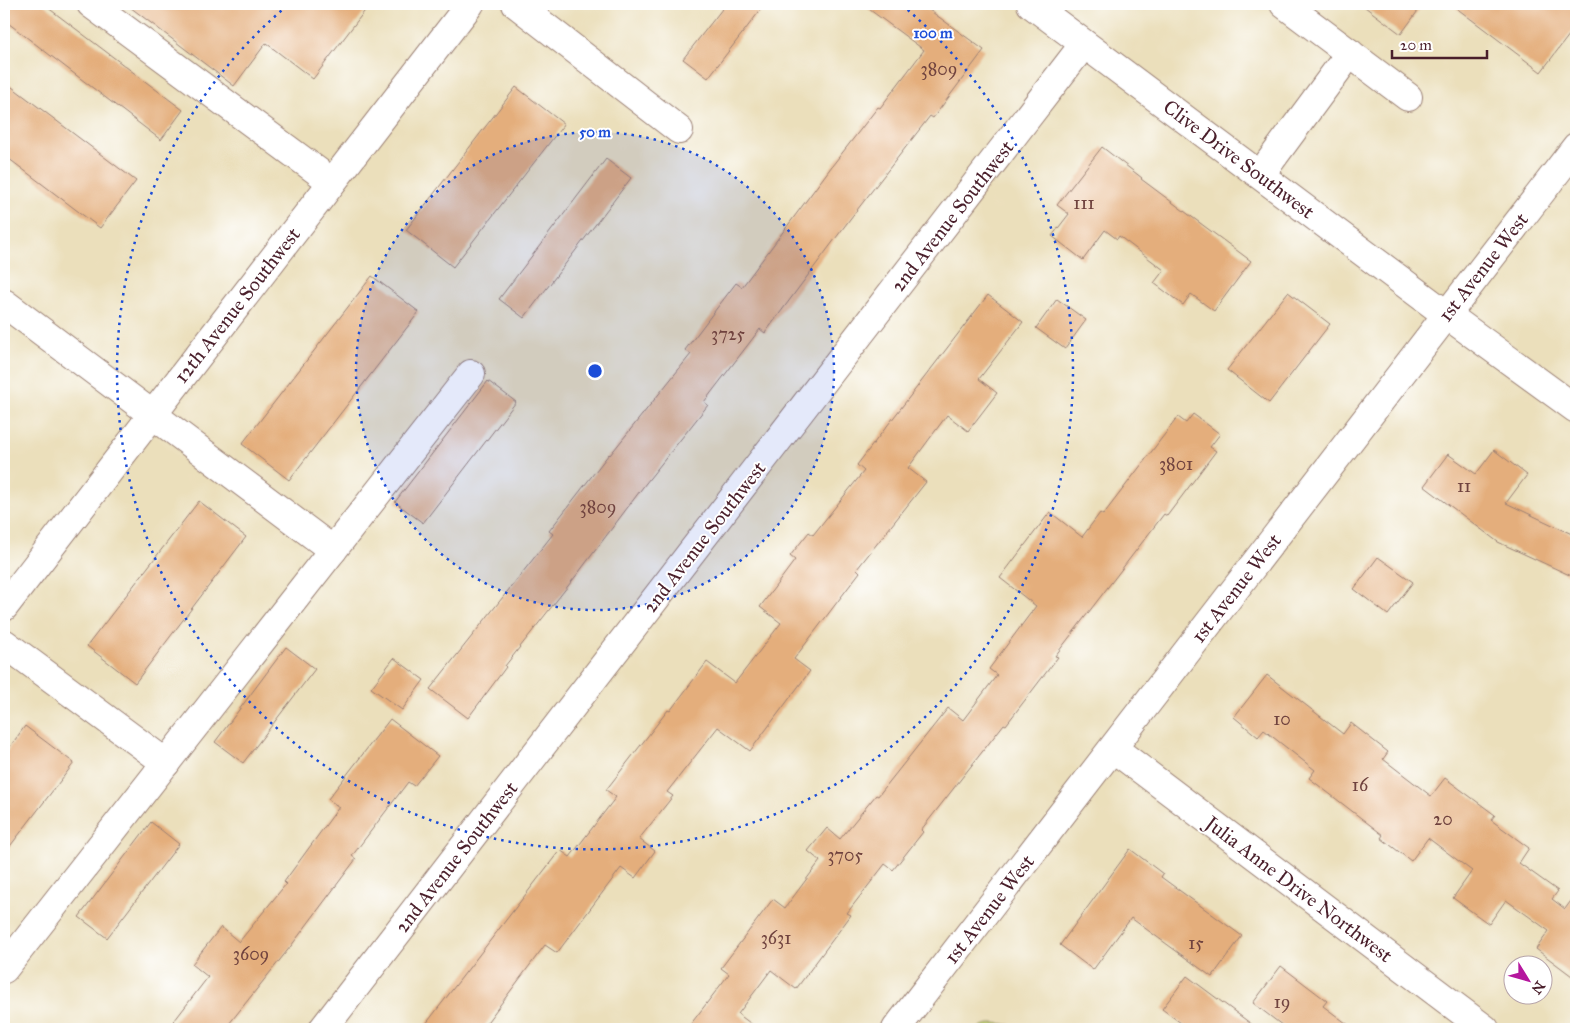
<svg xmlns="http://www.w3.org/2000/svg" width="1580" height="1033" font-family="'IM FELL Great Primer',serif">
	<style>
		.green { fill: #bed073; stroke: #84784f }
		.building { fill: #e4ae7b }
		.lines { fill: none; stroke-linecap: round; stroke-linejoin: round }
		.minor-casing { stroke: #9a7f73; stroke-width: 30 }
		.minor { stroke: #fff; stroke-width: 28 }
		.ring { fill: none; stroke: #1d4ed8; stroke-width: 2.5; stroke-dasharray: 2.5 5 }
		.labels { text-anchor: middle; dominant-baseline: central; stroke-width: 4; stroke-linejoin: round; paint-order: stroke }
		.number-label { font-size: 18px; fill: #70433f }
		.street-label { font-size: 20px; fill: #4a1f2b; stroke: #fff }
		.centre { fill: #1d4ed8; stroke: #fff; stroke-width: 2.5 }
		.ring-label { font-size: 15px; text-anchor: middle; font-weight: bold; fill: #1d4ed8; stroke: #fff; stroke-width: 4; stroke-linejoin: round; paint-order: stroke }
	</style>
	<rect width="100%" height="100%" fill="#fff"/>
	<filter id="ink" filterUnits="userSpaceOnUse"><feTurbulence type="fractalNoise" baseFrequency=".02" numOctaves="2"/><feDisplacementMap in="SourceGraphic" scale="10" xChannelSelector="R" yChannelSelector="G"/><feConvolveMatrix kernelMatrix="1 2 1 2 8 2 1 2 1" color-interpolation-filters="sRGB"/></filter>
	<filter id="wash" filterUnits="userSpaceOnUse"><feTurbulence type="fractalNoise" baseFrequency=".0096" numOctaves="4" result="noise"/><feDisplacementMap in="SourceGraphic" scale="20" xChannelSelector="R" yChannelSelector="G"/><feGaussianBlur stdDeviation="1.12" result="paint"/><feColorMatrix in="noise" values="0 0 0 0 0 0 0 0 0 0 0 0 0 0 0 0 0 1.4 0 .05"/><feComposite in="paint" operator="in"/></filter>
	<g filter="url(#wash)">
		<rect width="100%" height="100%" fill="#ebdfbb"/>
		<polygon class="green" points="993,1023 1004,1024 1031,1029 978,1029 982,1026"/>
		<g id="blocks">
			<g class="building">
				<polygon points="4,4 43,4 183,110 161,140 4,20"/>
				<polygon points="126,4 370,4 313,79 266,43 234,86"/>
				<polygon points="726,4 765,4 708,78 683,59"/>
				<polygon points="862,4 921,4 984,50 933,118 930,116 850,219 765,333 760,329 704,402 708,405 646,483 579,572 505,666 506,667 468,718 430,689 553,534 549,531 609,454 610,455 691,354 685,350 736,283 742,287 832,166 878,107 880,108 924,50"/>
				<polygon points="1361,4 1423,4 1401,34"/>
				<polygon points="1451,4 1576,4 1576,26 1541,72"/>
				<polygon points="4,81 136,181 100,228 4,155"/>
				<polygon points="516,87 564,124 453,267 406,230"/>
				<polygon points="1102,147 1142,178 1141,179 1251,261 1214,311 1191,294 1183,305 1154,283 1164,270 1119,236 1117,239 1105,230 1083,260 1052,236 1069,214 1057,205"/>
				<polygon points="606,159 631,178 524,318 499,299"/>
				<polygon points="372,276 419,312 289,480 242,444"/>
				<polygon points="1288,292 1330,324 1269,403 1227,370"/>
				<polygon points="988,295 1023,322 979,379 997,393 968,431 947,415 908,468 926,482 857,569 860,572 794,659 810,671 750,751 718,727 667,792 673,796 639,839 655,851 635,878 621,868 557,953 545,945 482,1029 422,1029 560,850 570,857 616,797 606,790 668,710 670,711 707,662 735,683 781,623 760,607 795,560 790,556 809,532 813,535 864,471 857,465"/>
				<polygon points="1057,299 1086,320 1065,349 1036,328"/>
				<polygon points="488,381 516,402 423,523 395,502"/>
				<polygon points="1193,414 1220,434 1210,447 1216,451 1167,516 1164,514 1055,656 1058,657 1006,725 1004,724 921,830 923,832 893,870 885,864 847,913 851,915 796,989 771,970 738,1014 758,1029 687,1029 729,974 721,968 773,899 785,908 820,861 808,851 827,828 840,839 876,795 878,796 948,708 963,720 997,675 989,669 1036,606 1000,578 1050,512 1082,537 1100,513 1103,515 1178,417 1186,423"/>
				<polygon points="1494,450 1527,475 1506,503 1576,536 1576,578 1498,542 1424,486 1448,454 1476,474"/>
				<polygon points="199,501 246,537 135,683 87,646"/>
				<polygon points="1378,557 1413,582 1388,615 1354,589"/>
				<polygon points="286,647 315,669 243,763 215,742"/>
				<polygon points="394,658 424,680 402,710 371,688"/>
				<polygon points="1267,675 1343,734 1351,723 1388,752 1383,759 1431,796 1445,778 1495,815 1491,820 1529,848 1519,863 1558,891 1552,899 1565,909 1576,894 1576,979 1536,949 1549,931 1506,900 1489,924 1453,898 1472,871 1428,838 1411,861 1381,838 1383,835 1309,778 1315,770 1264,730 1258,737 1234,717"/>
				<polygon points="390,719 438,756 414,786 408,782 352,856 356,859 291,946 225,1029 168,1029 208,977 192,964 221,927 239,942 286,884 284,882 339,807 328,799"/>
				<polygon points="25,726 74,763 4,854 4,755"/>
				<polygon points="151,822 179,844 107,938 79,917"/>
				<polygon points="1130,849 1163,874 1161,877 1242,936 1212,977 1131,918 1093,970 1060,945"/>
				<polygon points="1281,966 1327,1001 1323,1006 1354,1029 1287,1029 1253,1003"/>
				<polygon points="1187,976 1258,1029 1189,1029 1162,1009"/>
			</g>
		</g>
	</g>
	<g filter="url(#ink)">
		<use href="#blocks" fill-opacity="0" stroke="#9a7f73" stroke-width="1"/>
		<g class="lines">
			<defs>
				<g id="minor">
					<polyline points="91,4 332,182"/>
					<polyline points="516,4 679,130"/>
					<polyline points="1031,4 1447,315 1576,409"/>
					<polyline points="1284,4 1408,97"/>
					<polyline points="1260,175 1350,53"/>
					<polyline points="4,303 333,550"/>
					<polyline points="4,607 470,4"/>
					<polyline points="4,643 166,763"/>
					<polyline points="1114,749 1485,1029"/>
					<polyline points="4,969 471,374"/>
					<polyline points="323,1029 1084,44"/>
					<polyline points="896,1029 1576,147"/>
				</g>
			</defs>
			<use href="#minor" class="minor-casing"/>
			<use href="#minor" class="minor"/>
		</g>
	</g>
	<circle cx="595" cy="371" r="239" fill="#1d4ed8" fill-opacity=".12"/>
	<g class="ring">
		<circle cx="595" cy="371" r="239"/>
		<path d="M902 5A478 478 0 1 1 288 5"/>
	</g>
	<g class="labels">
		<g class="number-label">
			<text x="939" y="69">3809</text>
			<text x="1084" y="203">111</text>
			<text x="728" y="334">3725</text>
			<text x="1176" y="464">3801</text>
			<text x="1464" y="486">11</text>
			<text x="598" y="507">3809</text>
			<text x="1282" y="719">10</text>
			<text x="1360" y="785">16</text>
			<text x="1443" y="819">20</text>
			<text x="845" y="855">3705</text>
			<text x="776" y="938">3631</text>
			<text x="1196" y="943">15</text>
			<text x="251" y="954">3609</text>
			<text x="1282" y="1002">19</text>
		</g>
		<g class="street-label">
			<text transform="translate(1239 159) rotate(37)">Clive Drive Southwest</text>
			<text transform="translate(952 216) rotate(-52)">2nd Avenue Southwest</text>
			<text transform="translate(1483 267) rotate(-52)">1st Avenue West</text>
			<text transform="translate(237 305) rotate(-52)">12th Avenue Southwest</text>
			<text transform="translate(704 537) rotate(-52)">2nd Avenue Southwest</text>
			<text transform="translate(1236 588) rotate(-52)">1st Avenue West</text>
			<text transform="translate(456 857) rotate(-52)">2nd Avenue Southwest</text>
			<text transform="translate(1299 889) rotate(37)">Julia Anne Drive Northwest</text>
			<text transform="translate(989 909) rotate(-52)">1st Avenue West</text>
		</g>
	</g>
	<circle cx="595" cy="371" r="8" class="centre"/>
	<g class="ring-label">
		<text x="933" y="38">100 m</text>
		<text x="595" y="137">50 m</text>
	</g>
	<rect width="1580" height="1033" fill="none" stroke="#fff" stroke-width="20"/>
	<g transform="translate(1528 980) rotate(127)"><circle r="24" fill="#ffffff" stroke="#b7a5aa"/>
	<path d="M0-4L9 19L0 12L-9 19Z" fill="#b5179e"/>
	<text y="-8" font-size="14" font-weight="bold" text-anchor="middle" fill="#4a1f2b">N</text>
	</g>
	<path d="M1392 50v8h95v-8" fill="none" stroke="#4a1f2b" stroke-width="2.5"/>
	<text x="1400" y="50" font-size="15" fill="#4a1f2b" stroke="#ffffff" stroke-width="4" paint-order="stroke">20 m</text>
</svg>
